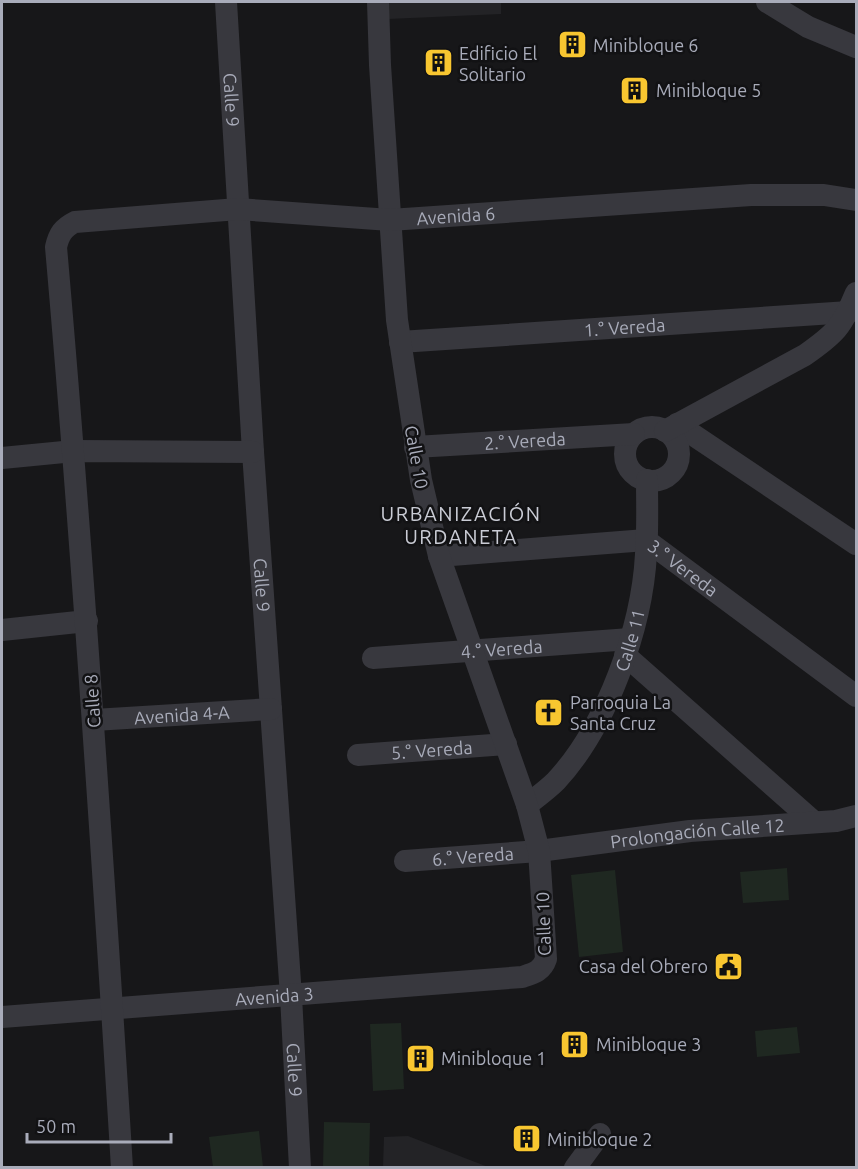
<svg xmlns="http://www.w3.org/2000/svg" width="858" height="1169" font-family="Ubuntu,sans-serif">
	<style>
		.built { fill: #232326 }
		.green { fill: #1f2821 }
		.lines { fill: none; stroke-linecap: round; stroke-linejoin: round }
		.street { stroke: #38383e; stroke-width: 22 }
		.labels { text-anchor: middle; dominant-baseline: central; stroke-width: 5; stroke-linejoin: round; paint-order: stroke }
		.poi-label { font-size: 18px; fill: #a9acba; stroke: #121214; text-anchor: start }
		.street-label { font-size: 18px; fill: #a9acba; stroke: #121214 }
		.neighbourhood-label { font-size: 20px; letter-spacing: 1.5px; fill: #caccd5; stroke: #121214 }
	</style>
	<rect width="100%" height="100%" fill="#171719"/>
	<g class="built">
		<polygon points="388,2 501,2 501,14 388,19"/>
		<polygon points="408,1136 488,1167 383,1167 384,1137"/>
	</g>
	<g class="green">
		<polygon points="787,868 789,900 743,903 740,872"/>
		<polygon points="615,870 623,952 579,957 571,875"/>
		<polygon points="401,1023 404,1089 373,1091 370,1024"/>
		<polygon points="797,1027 800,1053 757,1057 755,1031"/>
		<polygon points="324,1122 370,1123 369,1167 323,1167"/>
		<polygon points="259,1131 263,1167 213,1167 209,1137"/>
	</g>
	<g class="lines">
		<g class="street">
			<path id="s1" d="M226,2L253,452L291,996L300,1168"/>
			<polyline points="767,2 808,27 856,47"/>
			<path id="s2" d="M400,342L849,312"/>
			<polyline points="677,424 856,544"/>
			<circle cx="652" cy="454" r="27"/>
			<path d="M665,431L805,355C835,334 842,327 856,293"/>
			<path id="s3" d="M415,447L634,434"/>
			<polyline points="2,458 74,451 253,452"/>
			<path id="s4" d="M439,556L646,540L856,696"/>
			<polyline points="2,630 87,621"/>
			<polyline points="625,655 814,822"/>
			<path id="s5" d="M373,658L630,639"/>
			<path id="s6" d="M94,720L271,709"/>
			<path id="s7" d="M358,755L506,744"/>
			<path id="s8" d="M527,805C537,797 547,790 556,781C607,726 642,628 646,554C648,529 647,505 647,480"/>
			<path id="s9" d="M405,861L539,851L690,831L836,821L856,816"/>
			<path id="s10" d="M2,1017L522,977C534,973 542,971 546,959L539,851L527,805L439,556L421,480L397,320L380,65L378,2"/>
			<path id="s11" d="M122,1168C103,860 83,554 56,247C59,234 63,228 75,222L238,209L390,220L751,195H824L856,200"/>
			<polyline points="575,1168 600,1134"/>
		</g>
	</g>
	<defs>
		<symbol id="building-square" viewBox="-11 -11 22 22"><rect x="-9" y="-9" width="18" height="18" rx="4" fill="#f8c630" stroke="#121214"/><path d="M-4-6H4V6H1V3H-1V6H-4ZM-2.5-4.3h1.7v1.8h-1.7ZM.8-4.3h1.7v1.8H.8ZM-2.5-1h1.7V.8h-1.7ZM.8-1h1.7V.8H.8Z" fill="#111"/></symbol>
		<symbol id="church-square" viewBox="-11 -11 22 22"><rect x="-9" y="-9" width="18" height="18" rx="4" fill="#f8c630" stroke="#121214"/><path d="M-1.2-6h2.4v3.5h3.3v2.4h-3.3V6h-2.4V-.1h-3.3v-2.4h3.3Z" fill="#111"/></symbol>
		<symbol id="civic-square" viewBox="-11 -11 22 22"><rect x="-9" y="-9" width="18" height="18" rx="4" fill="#f8c630" stroke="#121214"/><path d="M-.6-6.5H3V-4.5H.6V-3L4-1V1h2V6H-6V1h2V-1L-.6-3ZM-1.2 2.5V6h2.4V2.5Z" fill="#111"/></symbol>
	</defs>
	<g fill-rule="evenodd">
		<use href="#building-square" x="556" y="28" width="33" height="33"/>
		<use href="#building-square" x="422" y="46" width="33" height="33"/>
		<use href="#building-square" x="618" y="74" width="33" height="33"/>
		<use href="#church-square" x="532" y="696" width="33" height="33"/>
		<use href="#civic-square" x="712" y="950" width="33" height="33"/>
		<use href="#building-square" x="558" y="1028" width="33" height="33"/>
		<use href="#building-square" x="404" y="1042" width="33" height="33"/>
		<use href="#building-square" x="510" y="1122" width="33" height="33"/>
	</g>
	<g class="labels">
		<g class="poi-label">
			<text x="593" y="45">Minibloque 6</text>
			<text x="459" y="53">Edificio El<tspan x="459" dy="21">Solitario</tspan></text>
			<text x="656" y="90">Minibloque 5</text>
			<text x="570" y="702">Parroquia La<tspan x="570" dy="21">Santa Cruz</tspan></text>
			<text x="708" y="966" text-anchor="end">Casa del Obrero</text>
			<text x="596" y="1044">Minibloque 3</text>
			<text x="441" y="1058">Minibloque 1</text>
			<text x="547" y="1139">Minibloque 2</text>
		</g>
		<g class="street-label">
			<text stroke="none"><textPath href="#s1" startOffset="98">Calle 9</textPath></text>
			<text stroke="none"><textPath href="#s11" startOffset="1338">Avenida 6</textPath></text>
			<text stroke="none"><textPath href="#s2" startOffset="225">1.° Vereda</textPath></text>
			<text stroke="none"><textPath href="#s3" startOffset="110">2.° Vereda</textPath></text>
			<text transform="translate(417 457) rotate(80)">Calle 10</text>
			<text stroke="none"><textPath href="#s4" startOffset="254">3.° Vereda</textPath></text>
			<text stroke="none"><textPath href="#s1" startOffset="584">Calle 9</textPath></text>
			<text stroke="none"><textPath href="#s8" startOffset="198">Calle 11</textPath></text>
			<text stroke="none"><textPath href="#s5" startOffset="129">4.° Vereda</textPath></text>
			<text transform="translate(92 701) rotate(-94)">Calle 8</text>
			<text stroke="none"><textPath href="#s6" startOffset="88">Avenida 4-A</textPath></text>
			<text stroke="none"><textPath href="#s7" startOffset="74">5.° Vereda</textPath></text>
			<text stroke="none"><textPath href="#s9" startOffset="294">Prolongación Calle 12</textPath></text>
			<text stroke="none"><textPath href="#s9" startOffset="68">6.° Vereda</textPath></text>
			<text transform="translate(543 924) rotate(-92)">Calle 10</text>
			<text stroke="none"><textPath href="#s10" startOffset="273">Avenida 3</textPath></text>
			<text stroke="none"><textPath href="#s1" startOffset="1070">Calle 9</textPath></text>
		</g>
		<g class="neighbourhood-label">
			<text x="461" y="513">URBANIZACIÓN<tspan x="461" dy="23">URDANETA</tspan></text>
		</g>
	</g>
	<rect width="858" height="1169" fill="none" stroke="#a9acba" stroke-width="6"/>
	<path d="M27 1133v9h144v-9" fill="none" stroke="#a9acba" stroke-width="3"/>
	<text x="36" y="1133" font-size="18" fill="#a9acba" stroke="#121214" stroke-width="4.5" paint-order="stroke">50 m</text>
</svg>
